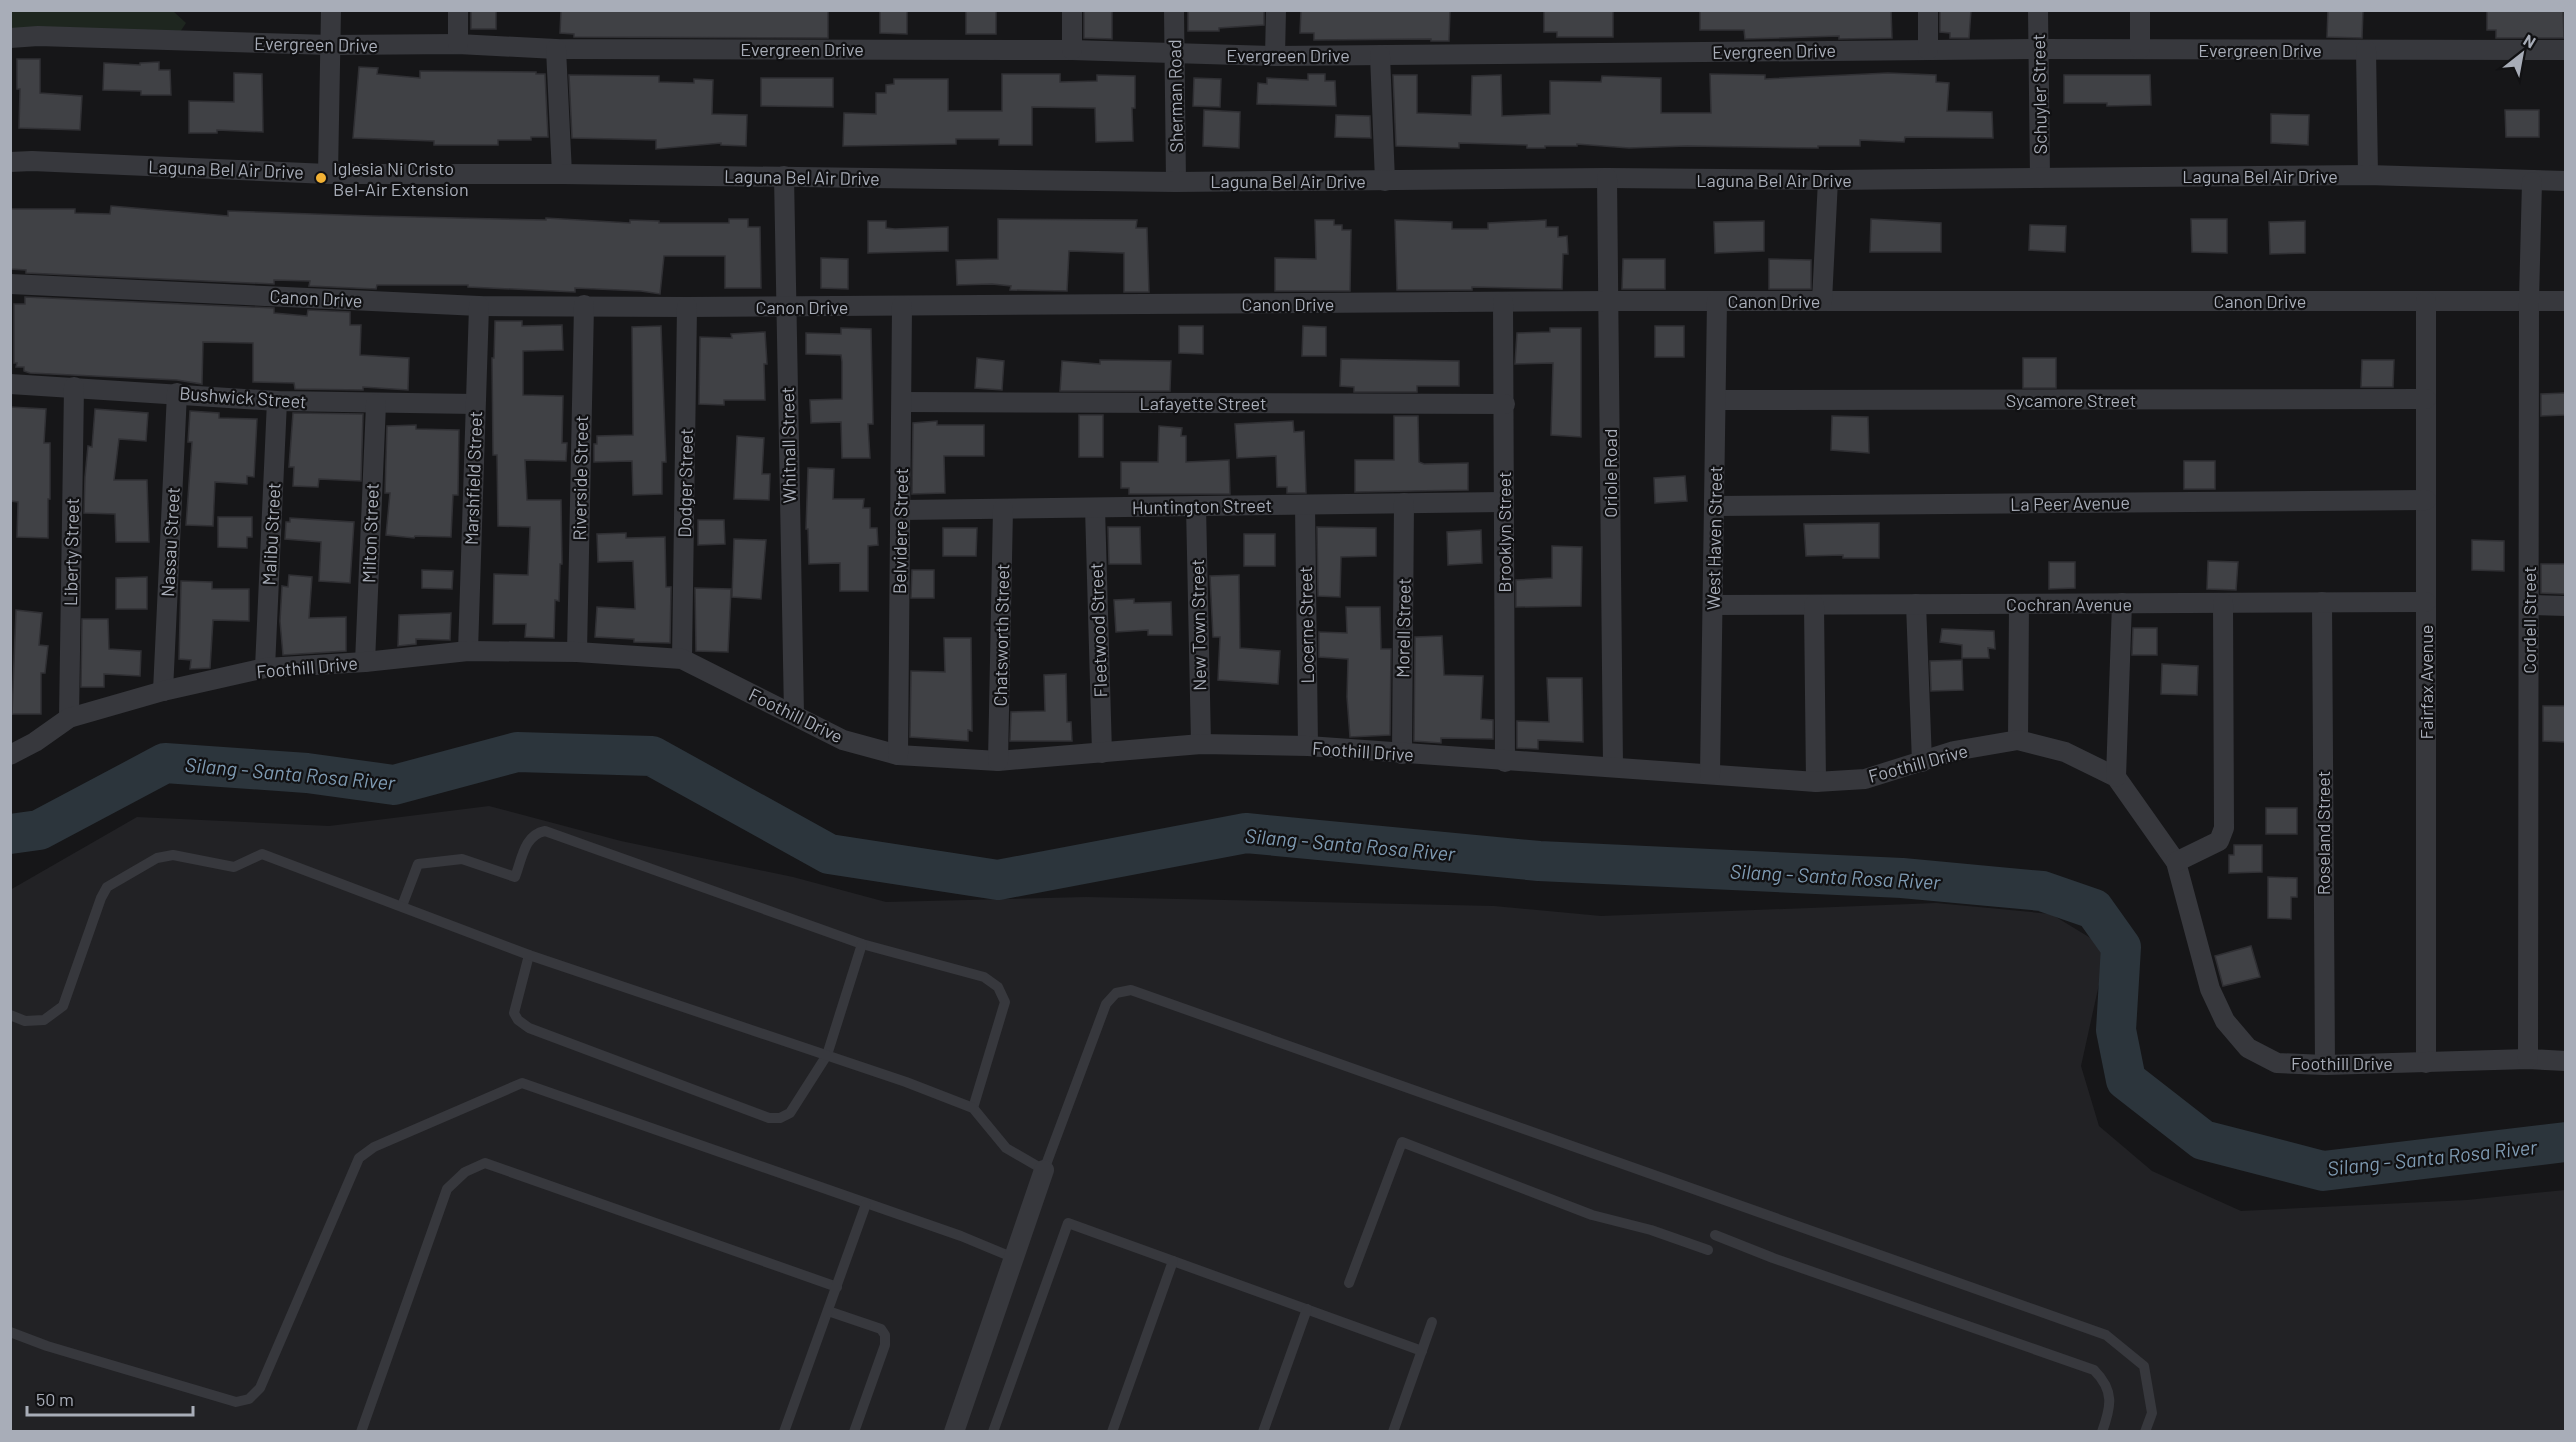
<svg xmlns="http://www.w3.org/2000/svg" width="2576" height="1442" font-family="Barlow,sans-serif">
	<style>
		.built { fill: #222225 }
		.green { fill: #1e261f }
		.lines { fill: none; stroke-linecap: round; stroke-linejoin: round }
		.river { stroke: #2c353c; stroke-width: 40 }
		.building { fill: #404145; stroke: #303034; stroke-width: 1.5 }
		.lane { stroke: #37383d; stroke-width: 10 }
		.street { stroke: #37383d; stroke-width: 20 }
		.poi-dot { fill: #f2b134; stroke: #111113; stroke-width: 2 }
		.labels { text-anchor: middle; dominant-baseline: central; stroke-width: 4.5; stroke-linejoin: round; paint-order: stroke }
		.street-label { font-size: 18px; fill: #a8adb8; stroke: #111113 }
		.poi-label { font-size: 18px; fill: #a8adb8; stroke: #111113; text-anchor: start }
		.water-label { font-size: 20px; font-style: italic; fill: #7f9bb3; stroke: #111113 }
	</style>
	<rect width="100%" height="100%" fill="#161618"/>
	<polygon class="built" points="489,806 621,841 793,877 886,902 1086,897 1494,906 1601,916 1936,903 2051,914 2107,948 2081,1066 2099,1126 2152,1171 2241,1211 2467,1200 2565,1190 2565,1431 11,1431 10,890 137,817 329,826"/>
	<polygon class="green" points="11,10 173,11 186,23 180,32 11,28"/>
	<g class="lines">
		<polyline class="river" points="10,834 39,830 165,763 307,773 394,785 517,752 652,756 829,854 998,880 1246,833 1539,861 1902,878 2042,891 2094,909 2121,947 2116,1030 2126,1080 2203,1140 2323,1171 2566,1142"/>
	</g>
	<g class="building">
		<rect x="471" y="10" width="25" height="19"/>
		<polygon points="561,10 828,10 828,38 574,37 574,34 560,33"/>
		<polygon points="880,10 907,10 907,34 880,33"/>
		<rect x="966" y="10" width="30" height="24"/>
		<polygon points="1084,10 1112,10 1112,39 1084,38"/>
		<polygon points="1188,10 1264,10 1264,25 1219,28 1219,31 1188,31"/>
		<polygon points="1301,10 1450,10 1449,41 1431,41 1431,39 1314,40 1314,33 1300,33"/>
		<polygon points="1544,10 1613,10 1613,37 1557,37 1557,32 1544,32"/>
		<polygon points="1700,10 1891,10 1892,38 1839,39 1839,36 1745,39 1744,30 1700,30"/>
		<polygon points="1940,10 1971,10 1969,38 1950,38 1950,33 1940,32"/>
		<polygon points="2328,10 2363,10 2362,38 2327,37"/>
		<polygon points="2487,10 2563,10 2564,38 2496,38 2496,30 2487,30"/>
		<polygon points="17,59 40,59 40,93 82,96 80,130 19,128 20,89 17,89"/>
		<polygon points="159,62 159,70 170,70 171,95 141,95 141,91 103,90 104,63 140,65 140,63"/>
		<polygon points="359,67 378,68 377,74 420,78 420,71 536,72 536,74 545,74 548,137 531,137 531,140 498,140 498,145 434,145 434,141 353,138"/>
		<polygon points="234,73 262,74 263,132 217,130 217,133 189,133 189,101 234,102"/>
		<polygon points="1888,73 1936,75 1936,82 1949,83 1947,111 1992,112 1993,138 1905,137 1904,142 1860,140 1860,146 1818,146 1818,148 1687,146 1629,148 1577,144 1577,146 1545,146 1545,148 1527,148 1527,145 1459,143 1459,148 1396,146 1393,75 1417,75 1417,113 1471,115 1472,76 1501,75 1502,116 1550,114 1550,81 1601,82 1602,76 1661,78 1661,113 1711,113 1710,74 1765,75 1765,79"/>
		<polygon points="1002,74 1060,74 1060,82 1097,81 1097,75 1135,76 1135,108 1132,108 1133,141 1096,142 1095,108 1032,107 1032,145 999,145 999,139 956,139 956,144 843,146 844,113 876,114 876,93 886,93 886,85 894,84 894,79 948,79 948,111 1002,111"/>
		<polygon points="1308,74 1325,74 1325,81 1335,81 1336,106 1257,104 1258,83 1267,84 1267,78 1308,80"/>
		<polygon points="569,75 659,76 659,82 694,83 694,79 713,80 712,114 747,115 746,146 721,145 721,143 656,149 656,140 572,138"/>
		<polygon points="2064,75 2150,75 2151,105 2107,106 2107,103 2064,103"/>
		<polygon points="761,78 833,78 833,107 761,106"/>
		<polygon points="1194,78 1221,79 1220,107 1193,106"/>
		<polygon points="1204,110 1240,112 1239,148 1203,146"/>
		<polygon points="2505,110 2539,110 2539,137 2506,137"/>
		<polygon points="2271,114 2309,115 2308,145 2271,143"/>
		<polygon points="1336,115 1370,116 1371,138 1335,137"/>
		<polygon points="111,206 228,216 228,211 372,216 546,220 546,218 630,223 630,220 659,221 659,223 729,223 729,219 748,219 748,227 760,227 761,288 725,288 725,256 664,256 660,294 641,291 575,288 575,292 468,287 468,285 377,285 376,289 309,286 310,281 274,280 274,284 26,273 26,270 10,269 10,209 75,209 75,213 110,214"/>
		<polygon points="998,219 1137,220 1136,228 1147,228 1149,292 1124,292 1124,253 1069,251 1067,291 1010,290 1011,286 992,284 957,285 956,260 998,259"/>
		<polygon points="1871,219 1941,223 1941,252 1870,252"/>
		<polygon points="2191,219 2227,219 2227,253 2192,252"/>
		<polygon points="1315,220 1334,220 1334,225 1342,225 1342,230 1351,230 1350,291 1275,291 1275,258 1316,259"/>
		<polygon points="1395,220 1452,222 1452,229 1488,229 1488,223 1546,220 1546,227 1558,227 1558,237 1567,236 1568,254 1563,254 1562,289 1472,287 1472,290 1397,290"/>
		<polygon points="868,221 886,221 886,228 895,229 948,227 948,251 868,253"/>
		<polygon points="1764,221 1764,251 1715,253 1714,222"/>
		<polygon points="2305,221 2305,253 2270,254 2269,222"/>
		<polygon points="2030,225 2066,226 2065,252 2029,250"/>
		<polygon points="821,258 848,259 848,289 821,288"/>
		<polygon points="1623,259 1665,259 1665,289 1622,289"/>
		<polygon points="1769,259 1811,260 1811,289 1769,289"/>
		<polygon points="25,297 274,308 274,313 307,316 308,310 350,312 350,325 361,325 360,355 409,358 408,390 363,387 363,390 295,389 294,383 253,382 253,343 203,342 202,384 177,380 30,373 24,371 24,367 16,367 17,363 14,363 14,304 25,304"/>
		<polygon points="495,321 522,321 522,326 562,325 563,350 523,351 523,395 563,396 562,443 567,443 566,461 525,460 527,500 561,500 562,564 560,564 559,601 555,600 554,638 525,637 526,624 493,624 494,574 528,575 530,527 498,526 497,455 493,455 492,358 494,358"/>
		<polygon points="661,326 666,462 662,462 662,494 633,495 632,461 594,462 594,444 597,444 597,436 633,435 632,327"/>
		<polygon points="1179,326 1203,326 1203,354 1179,353"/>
		<polygon points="1303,326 1326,327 1326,356 1302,356"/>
		<rect x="1655" y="326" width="29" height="31"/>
		<polygon points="841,328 871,329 873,424 868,424 870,458 842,458 841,422 811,423 810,400 842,399 842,362 841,355 806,354 806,333 841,334"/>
		<polygon points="1550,328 1581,328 1581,437 1551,435 1553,363 1515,364 1517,333 1550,332"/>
		<polygon points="765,332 767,364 764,364 765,400 724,400 724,405 699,404 700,337 732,338 731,334"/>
		<polygon points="977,358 1004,361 1002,390 975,388"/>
		<rect x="2023" y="358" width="33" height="30"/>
		<polygon points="1341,359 1459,361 1459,386 1417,386 1417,392 1354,392 1354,387 1340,386"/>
		<polygon points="1100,360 1171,361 1170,391 1060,391 1062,361 1100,364"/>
		<polygon points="2362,360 2394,360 2393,387 2361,387"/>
		<polygon points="2565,393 2565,415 2541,416 2541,394"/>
		<polygon points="10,407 46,409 44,443 50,443 50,499 48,499 48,538 17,537 18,502 10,501"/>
		<polygon points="95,409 148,413 146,441 119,439 114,480 147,480 149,542 116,542 115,514 84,513 85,477 88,446 92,447"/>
		<polygon points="190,411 219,413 219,418 257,419 254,477 247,476 247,484 215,482 213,526 186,525 192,442 188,442"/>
		<polygon points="293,413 363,414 361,481 319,479 318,487 293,486 294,467 289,467"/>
		<rect x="1079" y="415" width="24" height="42"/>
		<polygon points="1394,416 1418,416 1419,462 1424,464 1468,463 1468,490 1355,492 1355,460 1394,460"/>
		<polygon points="1832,416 1868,417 1869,453 1831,450"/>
		<polygon points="937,421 937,425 984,425 984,456 944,456 945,493 912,494 913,423"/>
		<polygon points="1293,421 1294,432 1304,431 1306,493 1287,493 1287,487 1277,487 1276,456 1237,458 1235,424"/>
		<polygon points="416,425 416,429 459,430 458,495 453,495 451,537 415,536 414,538 386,535 390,493 385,493 387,426"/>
		<polygon points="1159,426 1182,428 1181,436 1186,436 1186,462 1229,460 1230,494 1129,494 1129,488 1121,488 1121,462 1158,462"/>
		<polygon points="737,436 764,438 762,474 770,474 769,500 734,499"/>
		<rect x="2184" y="461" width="31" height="28"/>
		<polygon points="808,468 834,469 833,499 864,499 863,508 870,508 870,528 877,528 878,545 868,546 868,591 840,591 840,563 809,564 808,529 806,529"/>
		<polygon points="1685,476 1687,501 1655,503 1654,478"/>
		<polygon points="218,517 252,517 252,537 247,537 247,548 218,547"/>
		<polygon points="290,518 354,522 350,583 319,581 321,542 285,539 286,522 290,522"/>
		<polygon points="698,520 724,520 725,544 698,545"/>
		<polygon points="1879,523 1879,558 1843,558 1843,555 1806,556 1804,524"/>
		<polygon points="1108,527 1140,527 1141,564 1109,564"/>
		<polygon points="1317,527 1376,528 1376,556 1341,557 1340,597 1318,596"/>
		<polygon points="943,528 977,528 976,556 943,556"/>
		<polygon points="1481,530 1482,563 1448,565 1447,532"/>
		<polygon points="626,533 626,538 665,537 666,587 671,587 670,643 634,642 634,639 595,637 597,607 635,609 633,561 598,562 597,534"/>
		<rect x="1244" y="534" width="31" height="32"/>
		<polygon points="734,539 766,540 761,599 732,597"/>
		<polygon points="2472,540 2504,541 2504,571 2472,570"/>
		<polygon points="1552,546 1582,547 1581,606 1516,607 1516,580 1552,578"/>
		<polygon points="2208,561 2238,562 2236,590 2207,589"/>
		<polygon points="2049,562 2075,562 2075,588 2049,589"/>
		<polygon points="2541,564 2565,564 2565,594 2541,593"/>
		<polygon points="422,570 453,571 452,589 422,588"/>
		<polygon points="912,570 934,570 934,598 911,598"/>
		<polygon points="289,575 312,577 309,618 346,617 346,651 283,655 280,621 282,586 288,587"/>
		<polygon points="1239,575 1240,648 1280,651 1278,684 1218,680 1220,637 1213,637 1210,576"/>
		<polygon points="147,577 147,609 116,609 116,578"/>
		<polygon points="181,581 212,582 212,589 249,589 249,621 213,620 210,668 190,669 191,660 179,659"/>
		<polygon points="695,588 731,589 728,652 696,651"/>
		<polygon points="1134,599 1134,603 1171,602 1172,635 1148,635 1148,630 1116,632 1114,600"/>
		<polygon points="1346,607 1380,607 1381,649 1391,649 1390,735 1350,737 1347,697 1348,659 1319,657 1319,632 1347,633"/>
		<polygon points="16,610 42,613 39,645 48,646 45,673 41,673 41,714 12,714"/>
		<polygon points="451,613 450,640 416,639 416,644 398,646 399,615"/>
		<polygon points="82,619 108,619 109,649 141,651 140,676 104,674 104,687 81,687"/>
		<polygon points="2133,628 2157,628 2157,655 2132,655"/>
		<polygon points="1942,629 1994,631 1995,649 1988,648 1989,658 1962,658 1962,645 1940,642"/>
		<polygon points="1442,636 1444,675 1483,676 1481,719 1493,720 1493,739 1441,738 1441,743 1414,741 1415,637"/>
		<polygon points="944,638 971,638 972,731 968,730 968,741 910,737 911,671 945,672"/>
		<polygon points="1962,660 1963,690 1931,691 1930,661"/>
		<polygon points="2162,664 2198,666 2197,695 2161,694"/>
		<polygon points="1066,674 1067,722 1071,722 1072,741 1010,741 1011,712 1045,711 1044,675"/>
		<polygon points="1547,678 1582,678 1583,742 1538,740 1538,749 1517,748 1517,721 1549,722"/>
		<polygon points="2543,706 2565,706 2565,742 2543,741"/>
		<rect x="2266" y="808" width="31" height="26"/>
		<polygon points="2234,845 2262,845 2262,872 2229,873 2229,855 2234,855"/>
		<polygon points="2268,877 2297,878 2297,897 2291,897 2291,919 2268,918"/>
		<polygon points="2251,946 2260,977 2223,986 2215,956"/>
	</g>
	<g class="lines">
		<g class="lane">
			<path d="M402,906L418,864L462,859L515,877C522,859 524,835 545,831L862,944L984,977L998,987L1005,1002L973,1108"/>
			<polyline points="529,955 514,1013 518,1020 529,1028 769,1118 780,1118 790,1113 827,1055 862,944"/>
			<polyline points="10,1015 25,1021 44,1020 63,1006 101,898 107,887 157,858 173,855 234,867 262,854 529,955 906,1082 973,1108 1006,1148 1044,1170 1106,1004 1116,993 1131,990 2106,1335 2144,1366 2152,1413 2145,1432"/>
			<path d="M1715,1235L1773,1258L2094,1370C2115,1391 2111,1407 2102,1432"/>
			<polyline points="1349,1283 1402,1142 1592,1215 1651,1230 1708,1250"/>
			<polyline points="828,1311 881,1329 885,1335 885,1345 854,1432"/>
			<polyline points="10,1332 47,1346 236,1402 249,1399 260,1388 359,1158 374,1147 522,1083 961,1236 1014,1258"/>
			<polyline points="361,1432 447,1189 465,1172 485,1163 837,1287"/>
			<polyline points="784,1432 866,1204"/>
			<polyline points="993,1432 1068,1223 1422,1351"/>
			<polyline points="1112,1432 1173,1261"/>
			<polyline points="1263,1432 1307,1309"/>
			<polyline points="1393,1432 1432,1322"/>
		</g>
		<g class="street">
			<polyline points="1174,10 1176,182"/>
			<polyline points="2038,10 2040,178"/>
			<polyline points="10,38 38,36 331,45 458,44 556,49 1072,50 1275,56 2038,49 2566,50"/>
			<polyline points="458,44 458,10"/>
			<polyline points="556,49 562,174"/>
			<polyline points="2140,49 2140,10"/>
			<polyline points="1072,50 1072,10"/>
			<polyline points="1928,50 1928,10"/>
			<polyline points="2366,50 2368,175"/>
			<polyline points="1380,55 1385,181"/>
			<polyline points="1275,56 1276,10"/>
			<polyline points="10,162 32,161 328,174 562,174 1176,182 1607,178 1828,180 2368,175 2566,181"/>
			<polyline points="328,174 331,10"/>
			<polyline points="784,176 794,714"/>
			<polyline points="1607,178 1613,767"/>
			<polyline points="10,284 479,306 687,307 1609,301 2566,301"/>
			<polyline points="1822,301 1828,180"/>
			<polyline points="2426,301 2426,1063"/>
			<polyline points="1503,302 1505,762"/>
			<polyline points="10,384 277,401 475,404"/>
			<polyline points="1716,400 2426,399"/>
			<polyline points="902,402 1505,404"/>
			<polyline points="1305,505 1308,746"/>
			<polyline points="1196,506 1201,744"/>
			<polyline points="1714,506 2426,500"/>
			<polyline points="1095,508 1102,753"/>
			<polyline points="901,510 1503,502"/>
			<polyline points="2322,602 2325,1065"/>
			<polyline points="1916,604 1922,762"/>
			<polyline points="1713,605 2426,602"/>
			<polyline points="1814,605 1816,782"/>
			<polyline points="2530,605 2566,606"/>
			<polyline points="468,651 479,306"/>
			<polyline points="577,652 584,305"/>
			<polyline points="682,659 687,307"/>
			<polyline points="365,662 376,404"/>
			<polyline points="265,668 277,401"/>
			<polyline points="163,691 177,393"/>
			<polyline points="69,718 74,387"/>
			<polyline points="2018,740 2019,604"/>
			<polyline points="1402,754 1404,503"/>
			<polyline points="10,755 35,742 69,718 163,691 265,668 365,662 468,651 577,652 682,659 843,740 898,755 998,761 1201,744 1308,746 1816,782 1865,779 1954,751 2018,740 2065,752 2116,777 2176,862 2210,989 2225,1021 2248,1048 2277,1063 2325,1065 2528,1059 2566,1061"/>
			<polyline points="898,755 902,306"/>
			<polyline points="998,761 1003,509"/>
			<polyline points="1710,774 1717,301"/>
			<polyline points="2116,777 2122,603"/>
			<polyline points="2176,862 2219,841 2224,828 2223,603"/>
			<polyline points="2528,1059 2529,300 2532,182"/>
			<polyline points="954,1432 1044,1170"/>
		</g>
	</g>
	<circle class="poi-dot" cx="321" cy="178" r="6"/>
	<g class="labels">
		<g class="street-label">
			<text transform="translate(316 44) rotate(1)">Evergreen Drive</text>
			<text x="802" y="49">Evergreen Drive</text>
			<text x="2260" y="50">Evergreen Drive</text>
			<text transform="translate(1774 51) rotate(-1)">Evergreen Drive</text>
			<text x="1288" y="55">Evergreen Drive</text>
			<text transform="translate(2039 94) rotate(-91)">Schuyler Street</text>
			<text transform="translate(1175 96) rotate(-91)">Sherman Road</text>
			<text transform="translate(226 169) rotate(2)">Laguna Bel Air Drive</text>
			<text x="2260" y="176">Laguna Bel Air Drive</text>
			<text transform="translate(802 177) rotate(1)">Laguna Bel Air Drive</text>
			<text x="1774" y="180">Laguna Bel Air Drive</text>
			<text x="1288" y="181">Laguna Bel Air Drive</text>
			<text transform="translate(316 298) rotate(3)">Canon Drive</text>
			<text x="1774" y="301">Canon Drive</text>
			<text x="2260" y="301">Canon Drive</text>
			<text x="1288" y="304">Canon Drive</text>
			<text x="802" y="307">Canon Drive</text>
			<text transform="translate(243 397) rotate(4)">Bushwick Street</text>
			<text x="2071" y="400">Sycamore Street</text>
			<text x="1203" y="403">Lafayette Street</text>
			<text transform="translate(788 445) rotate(-91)">Whitnall Street</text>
			<text transform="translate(1610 473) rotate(-90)">Oriole Road</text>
			<text transform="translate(473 478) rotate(-88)">Marshfield Street</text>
			<text transform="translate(580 478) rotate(-89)">Riverside Street</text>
			<text transform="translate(685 483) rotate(-89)">Dodger Street</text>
			<text transform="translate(2070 503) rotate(-1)">La Peer Avenue</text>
			<text transform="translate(1202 506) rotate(-1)">Huntington Street</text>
			<text transform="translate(900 531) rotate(-89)">Belvidere Street</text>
			<text transform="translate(1504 532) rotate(-90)">Brooklyn Street</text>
			<text transform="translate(370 533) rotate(-88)">Milton Street</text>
			<text transform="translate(271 534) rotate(-87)">Malibu Street</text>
			<text transform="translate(1714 538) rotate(-89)">West Haven Street</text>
			<text transform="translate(170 542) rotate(-87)">Nassau Street</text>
			<text transform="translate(71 552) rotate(-89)">Liberty Street</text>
			<text x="2069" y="604">Cochran Avenue</text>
			<text transform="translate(2529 620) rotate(-90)">Cordell Street</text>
			<text transform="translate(1198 625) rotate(-91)">New Town Street</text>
			<text transform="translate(1306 625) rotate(-91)">Locerne Street</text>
			<text transform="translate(1403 628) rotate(-89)">Morell Street</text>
			<text transform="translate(1098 630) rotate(-92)">Fleetwood Street</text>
			<text transform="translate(1001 635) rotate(-89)">Chatsworth Street</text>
			<text transform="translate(307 667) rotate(-5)">Foothill Drive</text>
			<text transform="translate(2426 682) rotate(-90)">Fairfax Avenue</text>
			<text transform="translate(796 715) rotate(26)">Foothill Drive</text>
			<text transform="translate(1363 751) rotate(4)">Foothill Drive</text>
			<text transform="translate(1918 763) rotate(-15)">Foothill Drive</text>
			<text transform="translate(2323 833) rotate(-90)">Roseland Street</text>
			<text x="2342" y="1063">Foothill Drive</text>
		</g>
		<g class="poi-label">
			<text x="333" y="168">Iglesia Ni Cristo<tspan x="333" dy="21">Bel-Air Extension</tspan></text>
		</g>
		<g class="water-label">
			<text transform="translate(290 773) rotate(5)">Silang - Santa Rosa River</text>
			<text transform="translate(1350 844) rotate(5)">Silang - Santa Rosa River</text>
			<text transform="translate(1835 876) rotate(3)">Silang - Santa Rosa River</text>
			<text transform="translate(2432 1157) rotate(-6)">Silang - Santa Rosa River</text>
		</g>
	</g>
	<rect width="2576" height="1442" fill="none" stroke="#a8adb8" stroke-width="24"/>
	<g transform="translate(2522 54) rotate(31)" stroke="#111113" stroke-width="4.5" paint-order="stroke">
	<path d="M0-4.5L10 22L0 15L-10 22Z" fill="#a8adb8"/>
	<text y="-9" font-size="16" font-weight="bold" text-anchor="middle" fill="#a8adb8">N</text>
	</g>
	<path d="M27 1406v9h166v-9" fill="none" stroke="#a8adb8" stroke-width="3"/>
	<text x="36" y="1406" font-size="18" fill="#a8adb8" stroke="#111113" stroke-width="4.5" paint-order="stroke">50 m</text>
</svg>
